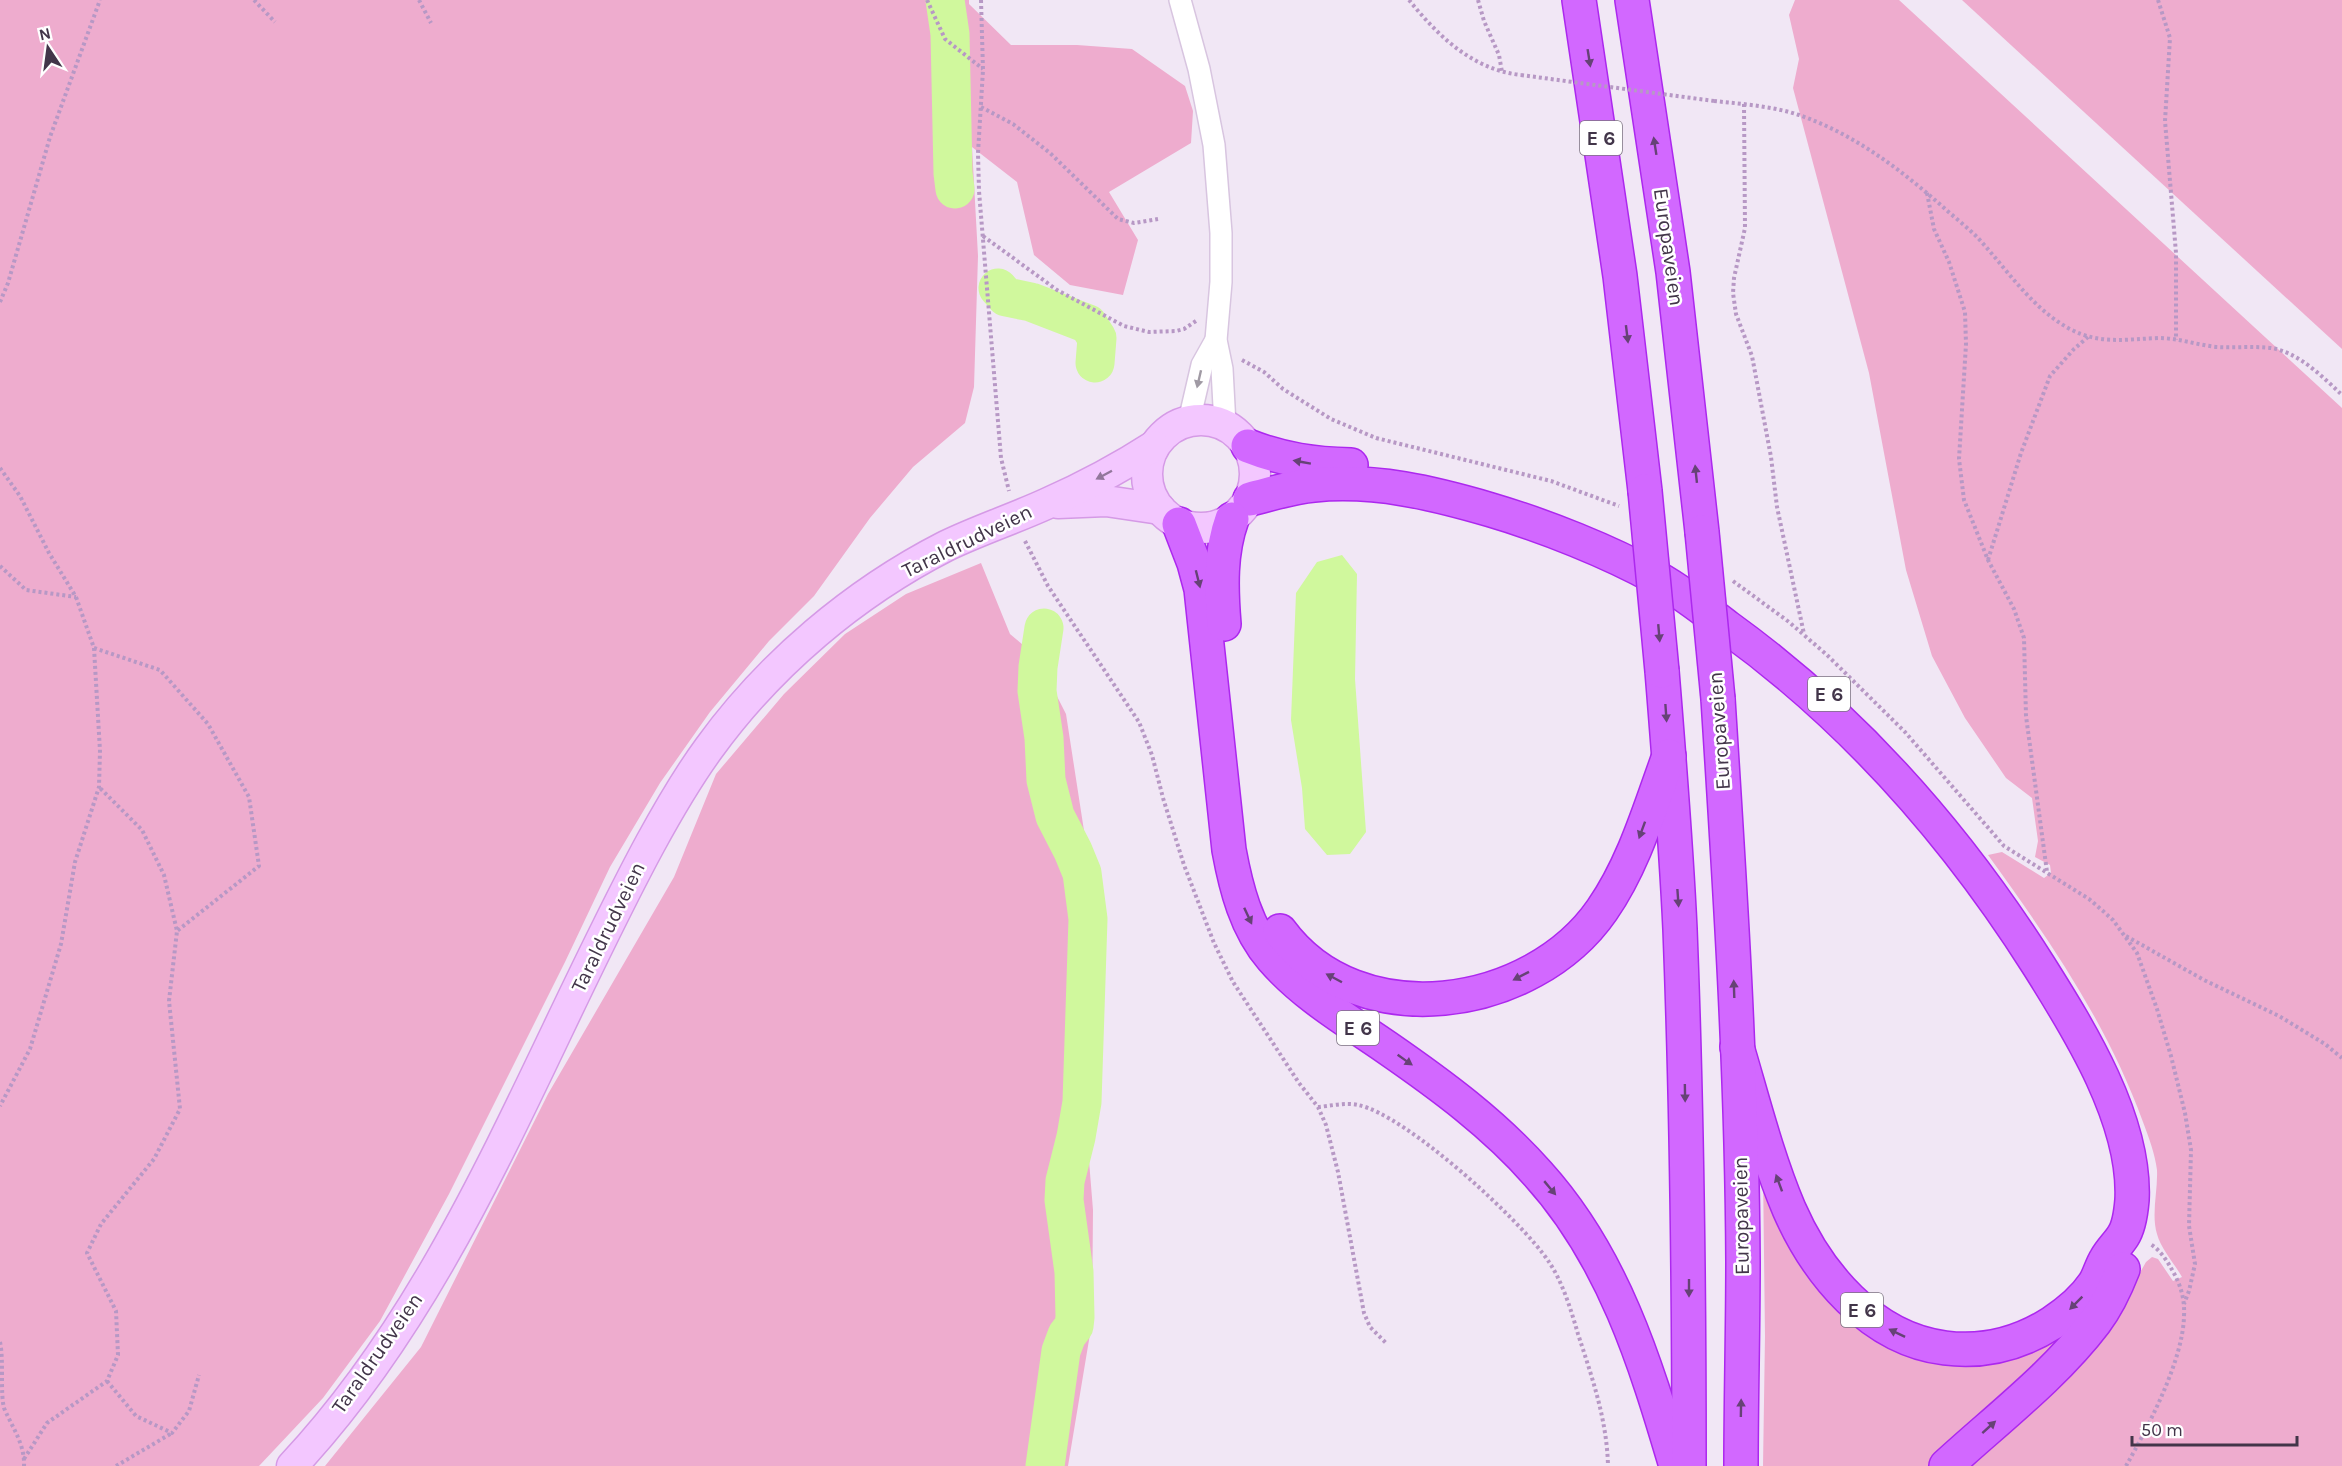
<svg xmlns="http://www.w3.org/2000/svg" width="2342" height="1466" font-family="Karla,sans-serif">
	<style>
		.green { fill: #eeacce }
		.water { fill: #d0f89d }
		.lines { fill: none; stroke-linecap: round; stroke-linejoin: round }
		.river { stroke: #d0f89d; stroke-width: 39 }
		.minor-casing { stroke: #d8c5e0; stroke-width: 24 }
		.secondary-casing { stroke: #d59ae6; stroke-width: 33 }
		.motorway-casing { stroke: #ac28ee; stroke-width: 36 }
		.path { stroke: #b798c5; stroke-width: 4; stroke-dasharray: 3 3; stroke-linecap: butt }
		.minor { stroke: #fff; stroke-width: 21 }
		.secondary { stroke: #f3c7ff; stroke-width: 30 }
		.motorway { stroke: #d268ff; stroke-width: 33 }
		.motorway-bridge-casing { stroke: #ac28ee; stroke-width: 36; stroke-linecap: butt }
		.path-bridge { stroke: #b798c5; stroke-width: 4; stroke-dasharray: 3 3; stroke-linecap: butt }
		.motorway-bridge { stroke: #d268ff; stroke-width: 33 }
		.oneway { fill: #664276 }
		.oneway2 { fill: #a09aa4 }
		.oneway3 { fill: #92779b }
		.labels { text-anchor: middle; dominant-baseline: central; stroke-width: 5; stroke-linejoin: round; paint-order: stroke }
		.shield { fill: #fff; stroke: #7b7280; stroke-width: 1.5 }
		.shield-label { font-size: 20px; font-weight: bold; fill: #423549 }
		.street-label { font-size: 21px; fill: #423549; stroke: #fff }
	</style>
	<rect width="100%" height="100%" fill="#f1e7f5"/>
	<g class="green">
		<polygon points="0,0 969,0 969,4 1011,45 1077,45 1132,49 1185,86 1193,111 1191,143 1109,192 1138,240 1123,295 1070,285 1034,255 1017,182 972,147 978,256 974,387 965,423 913,467 870,518 814,596 769,641 710,712 660,783 610,867 565,962 449,1194 380,1321 323,1398 259,1466 0,1466"/>
		<path d="M1795,0H1899L2342,408V1466H1968L2116,1315L2146,1262L2152,1257L2158,1259L2173,1281L2182,1277C2174,1263 2161,1249 2157,1234C2151,1214 2158,1191 2157,1170C2155,1154 2149,1138 2143,1122C2107,1023 2050,941 1988,855L2002,852L2044,878L2051,873L2050,865L2035,857L2038,841L2032,798L2006,778L1965,718L1932,656L1906,570L1869,373L1793,88L1799,59L1789,15Z"/>
		<polygon points="1962,0 2342,0 2342,349"/>
		<polygon points="981,563 1010,634 1037,657 1066,714 1093,889 1097,1007 1087,1136 1093,1210 1092,1322 1068,1466 325,1466 421,1347 548,1094 674,877 716,774 784,694 845,634 906,594"/>
		<polygon points="1763,1172 1908,1349 2087,1315 1934,1466 1763,1466 1765,1336"/>
	</g>
	<polygon class="water" points="1342,555 1357,574 1355,679 1366,832 1350,854 1327,855 1305,829 1302,788 1291,720 1296,593 1317,562"/>
	<g class="lines">
		<g class="river">
			<polyline points="945,0 950,34 953,173 955,189"/>
			<polyline points="998,288 1006,297 1031,302 1088,324 1097,338 1095,363"/>
			<polyline points="1044,628 1038,667 1037,691 1044,738 1046,780 1055,816 1073,851 1082,873 1088,919 1082,1102 1076,1137 1065,1181 1064,1200 1074,1272 1075,1317 1074,1326 1067,1335 1061,1351 1045,1466"/>
		</g>
		<defs>
			<g id="minor">
				<polyline points="1180,0 1199,69 1214,145 1221,233 1221,282 1216,340 1222,369 1225,425"/>
				<polyline points="1189,421 1202,365 1216,340"/>
			</g>
			<g id="secondary">
				<circle cx="1201" cy="474" r="54"/>
				<polyline points="1058,503 1106,501 1160,509"/>
				<path d="M292,1466C457,1290 537,1053 650,844C668,811 687,778 709,748C770,664 854,593 946,546C979,530 1013,519 1046,504C1084,487 1120,468 1154,446"/>
			</g>
			<g id="motorway">
				<polyline points="1579,0 1620,276 1645,491"/>
				<polyline points="1632,0 1673,272 1702,532"/>
				<path d="M1248,446C1283,460 1315,464 1351,465"/>
				<path d="M1250,499C1271,494 1292,487 1314,485C1375,479 1433,493 1491,510C1545,526 1608,551 1657,578C1682,592 1705,610 1727,627C1853,718 1956,835 2039,966C2080,1031 2136,1121 2132,1200C2131,1212 2129,1227 2123,1236C2118,1244 2111,1250 2106,1259C2101,1267 2099,1277 2094,1284C2084,1299 2067,1313 2052,1323C2019,1344 1984,1353 1945,1348C1871,1339 1817,1273 1789,1209C1767,1157 1753,1101 1737,1047"/>
				<path d="M1179,524L1194,563L1201,589L1229,850C1236,888 1246,928 1272,958C1304,995 1347,1020 1386,1047C1441,1085 1494,1124 1538,1174C1613,1257 1645,1361 1676,1466"/>
				<path d="M1224,624C1221,588 1220,552 1232,519"/>
				<path d="M1662,671C1669,757 1676,843 1680,929C1687,1108 1689,1287 1689,1466"/>
				<path d="M1718,699C1730,886 1742,1074 1743,1262C1743,1330 1741,1398 1741,1466"/>
				<path d="M1280,931C1358,1037 1532,1011 1602,910C1634,864 1650,808 1669,756"/>
				<path d="M1946,1466C1996,1420 2054,1376 2095,1322C2108,1305 2116,1287 2123,1269"/>
			</g>
		</defs>
		<use href="#minor" class="minor-casing"/>
		<use href="#secondary" class="secondary-casing"/>
		<use href="#motorway" class="motorway-casing"/>
		<g class="path">
			<polyline points="254,0 275,22"/>
			<polyline points="419,0 431,23"/>
			<polyline points="927,0 945,39 983,69"/>
			<polyline points="981,0 983,70 978,153 979,191 1001,458 1009,491"/>
			<path d="M1409,0C1438,36 1473,70 1521,75"/>
			<polyline points="1478,0 1484,21 1499,55 1502,72"/>
			<polyline points="2158,0 2170,38 2165,121 2176,253 2176,340"/>
			<path d="M1714,101C1742,104 1772,106 1799,115C1854,134 1900,169 1943,207C1954,217 1967,227 1977,237C2007,269 2031,308 2070,329C2100,345 2127,339 2159,338C2178,338 2197,345 2217,347C2235,348 2253,346 2271,348C2298,352 2323,377 2342,395"/>
			<polyline points="1744,104 1745,228 1734,278 1733,293 1736,314 1752,356 1771,457 1777,507 1804,634"/>
			<polyline points="981,107 1013,124 1050,153 1118,219 1134,223 1158,219"/>
			<polyline points="1927,193 1934,229 1949,262 1965,312 1966,344 1959,459 1964,500 1988,560 2014,609 2024,638 2026,716 2047,872"/>
			<polyline points="983,236 1057,290 1124,326 1149,332 1176,331 1184,329 1196,321"/>
			<polyline points="0,302 8,283 50,137 100,0"/>
			<polyline points="1242,360 1264,372 1283,389 1331,419 1376,438 1551,481 1619,506"/>
			<polyline points="0,468 20,496 49,553 76,597 94,648 100,751 99,787 75,862 61,944 30,1049 0,1106"/>
			<polyline points="1025,541 1048,586 1139,722 1152,755 1163,798 1184,865 1214,943 1233,982 1299,1083 1318,1107 1326,1125 1338,1172 1364,1313 1370,1327 1386,1343"/>
			<polyline points="1988,560 2021,453 2050,376 2074,349 2088,337"/>
			<polyline points="0,566 26,590 76,597"/>
			<polyline points="1733,581 1789,622 1827,655 1905,732 2004,846 2089,899 2103,911 2113,920 2137,953 2157,1009 2171,1056 2185,1113 2191,1150 2189,1226 2195,1264 2189,1291 2184,1304"/>
			<polyline points="94,648 160,670 208,724 249,797 259,866 177,931"/>
			<polyline points="2126,936 2204,980 2279,1016 2325,1044 2342,1058"/>
			<path d="M1318,1107C1330,1106 1346,1102 1358,1105C1405,1114 1522,1221 1549,1262C1563,1283 1571,1310 1578,1334C1592,1377 1607,1420 1608,1466"/>
			<path d="M0,1342C4,1361 0,1392 4,1408C12,1427 25,1444 24,1466"/>
			<polyline points="107,1381 136,1416 172,1433 189,1411 199,1375"/>
			<polyline points="24,1459 47,1423 107,1381 118,1355 116,1311 87,1253 101,1224 154,1159 180,1109 169,1001 177,931 164,875 142,830 99,787"/>
			<polyline points="116,1466 172,1433"/>
			<path d="M2126,1466C2148,1427 2183,1361 2184,1316C2185,1298 2180,1283 2171,1268C2166,1259 2159,1249 2150,1244"/>
		</g>
		<use href="#minor" class="minor"/>
		<use href="#secondary" class="secondary"/>
		<use href="#motorway" class="motorway"/>
		<defs>
			<g id="motorway-bridge">
				<polyline points="1645,491 1662,671"/>
				<polyline points="1702,532 1718,699"/>
			</g>
		</defs>
		<use href="#motorway-bridge" class="motorway-bridge-casing"/>
		<polyline class="path-bridge" points="1521,75 1714,101"/>
		<use href="#motorway-bridge" class="motorway-bridge"/>
	</g>
	<defs><path id="oneway-solid" d="M-6-.8H1V-3.2L6.5 0L1 3.2V.8H-6Z" transform="scale(1.5)"/></defs>
	<g class="oneway">
		<use href="#oneway-solid" transform="translate(1589 58) rotate(81)"/>
		<use href="#oneway-solid" transform="translate(1655 146) rotate(-99)"/>
		<use href="#oneway-solid" transform="translate(1627 334) rotate(83)"/>
		<use href="#oneway-solid" transform="translate(1302 462) rotate(-170)"/>
		<use href="#oneway-solid" transform="translate(1696 474) rotate(-96)"/>
		<use href="#oneway-solid" transform="translate(1198 579) rotate(76)"/>
		<use href="#oneway-solid" transform="translate(1659 633) rotate(85)"/>
		<use href="#oneway-solid" transform="translate(1666 713) rotate(86)"/>
		<use href="#oneway-solid" transform="translate(1642 830) rotate(110)"/>
		<use href="#oneway-solid" transform="translate(1678 898) rotate(86)"/>
		<use href="#oneway-solid" transform="translate(1248 916) rotate(65)"/>
		<use href="#oneway-solid" transform="translate(1521 976) rotate(153)"/>
		<use href="#oneway-solid" transform="translate(1334 978) rotate(-152)"/>
		<use href="#oneway-solid" transform="translate(1734 989) rotate(-92)"/>
		<use href="#oneway-solid" transform="translate(1405 1060) rotate(35)"/>
		<use href="#oneway-solid" transform="translate(1685 1093) rotate(89)"/>
		<use href="#oneway-solid" transform="translate(1779 1183) rotate(-110)"/>
		<use href="#oneway-solid" transform="translate(1550 1188) rotate(50)"/>
		<use href="#oneway-solid" transform="translate(1689 1288) rotate(90)"/>
		<use href="#oneway-solid" transform="translate(2076 1303) rotate(135)"/>
		<use href="#oneway-solid" transform="translate(1897 1333) rotate(-154)"/>
		<use href="#oneway-solid" transform="translate(1741 1408) rotate(-89)"/>
		<use href="#oneway-solid" transform="translate(1989 1427) rotate(-42)"/>
	</g>
	<use class="oneway2" href="#oneway-solid" transform="translate(1199 379) rotate(103)"/>
	<use class="oneway3" href="#oneway-solid" transform="translate(1104 475) rotate(152)"/>
	<g class="labels">
		<g class="shield">
			<rect x="1580" y="121" width="42" height="34" rx="4.5"/>
			<rect x="1808" y="677" width="42" height="34" rx="4.5"/>
			<rect x="1337" y="1011" width="42" height="34" rx="4.5"/>
			<rect x="1841" y="1293" width="42" height="34" rx="4.5"/>
		</g>
		<g class="shield-label">
			<text x="1601" y="138">E 6</text>
			<text x="1829" y="694">E 6</text>
			<text x="1358" y="1028">E 6</text>
			<text x="1862" y="1310">E 6</text>
		</g>
		<g class="street-label">
			<text transform="translate(1669 247) rotate(82)">Europaveien</text>
			<text transform="translate(967 541) rotate(-26)">Taraldrudveien</text>
			<text transform="translate(1719 731) rotate(-94)">Europaveien</text>
			<text transform="translate(608 927) rotate(-64)">Taraldrudveien</text>
			<text transform="translate(1741 1216) rotate(-91)">Europaveien</text>
			<text transform="translate(377 1353) rotate(-55)">Taraldrudveien</text>
		</g>
	</g>
	<g transform="translate(48 48) rotate(347)" stroke="#ffffff" stroke-width="4.5" paint-order="stroke">
	<path d="M0-4.5L10 22L0 15L-10 22Z" fill="#423549"/>
	<text y="-9" font-size="16" font-weight="bold" text-anchor="middle" fill="#423549">N</text>
	</g>
	<path d="M2132 1436v9h165v-9" fill="none" stroke="#423549" stroke-width="3"/>
	<text x="2141" y="1436" font-size="18" fill="#423549" stroke="#ffffff" stroke-width="4.5" paint-order="stroke">50 m</text>
</svg>
